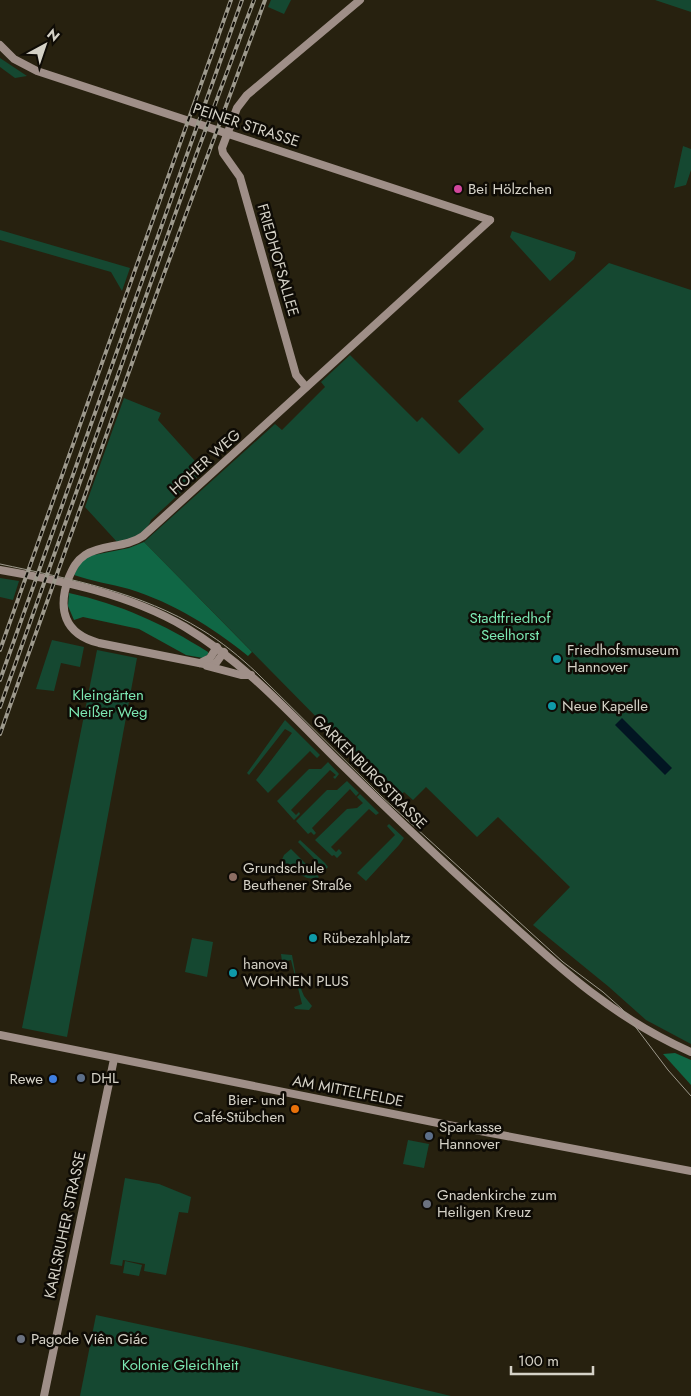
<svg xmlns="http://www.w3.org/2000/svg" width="691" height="1396" font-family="Jost,sans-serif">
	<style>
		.green { fill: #154831 }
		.forest { fill: #106745 }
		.water { fill: #021522 }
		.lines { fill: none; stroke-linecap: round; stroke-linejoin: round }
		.secondary { stroke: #9f8f88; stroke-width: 8 }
		.tram { stroke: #9d998c; stroke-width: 1 }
		.rail-casing { stroke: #9d998c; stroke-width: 4 }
		.rail { stroke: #0e0b05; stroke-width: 2; stroke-dasharray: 5.5; stroke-linecap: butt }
		.hotel-dot { fill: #d1479c; stroke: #0e0b05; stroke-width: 2 }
		.culture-dot { fill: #0f9aa8; stroke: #0e0b05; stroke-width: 2 }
		.education-dot { fill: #8d6e63; stroke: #0e0b05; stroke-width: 2 }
		.service-dot { fill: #5c6f8a; stroke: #0e0b05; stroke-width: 2 }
		.shop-dot { fill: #3f7fe0; stroke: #0e0b05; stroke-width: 2 }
		.food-dot { fill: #e8710a; stroke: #0e0b05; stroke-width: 2 }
		.worship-dot { fill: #6b7280; stroke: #0e0b05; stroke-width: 2 }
		.labels { text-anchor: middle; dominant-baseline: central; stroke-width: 5; stroke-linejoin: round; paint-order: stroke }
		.street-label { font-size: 15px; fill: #d5d2c7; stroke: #0e0b05 }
		.poi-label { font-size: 15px; fill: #d5d2c7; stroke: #0e0b05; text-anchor: start }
		.park-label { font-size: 15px; fill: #7ce8b3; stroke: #0e0b05 }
	</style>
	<rect width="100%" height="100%" fill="#27210f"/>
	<g class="green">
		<polygon points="271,0 291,0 284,14 268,7"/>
		<polygon points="655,0 691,0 691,12"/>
		<polygon points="0,58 27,76 15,78 0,67"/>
		<polygon points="683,146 691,149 691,170 686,185 674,188"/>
		<polygon points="0,230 130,268 122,291 111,272 0,240"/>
		<polygon points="512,231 576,252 574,259 550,281 510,237"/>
		<polygon points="609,263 691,290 691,1044 646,1020 609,987 533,925 570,887 498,817 477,837 426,787 413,800 404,792 397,799 144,542 275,424 282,430 325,387 321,382 350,355 417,422 422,417 459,454 484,429 458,401"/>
		<path d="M124,398L161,413L158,420L204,471L151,520C147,533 130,539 118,543L85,507Z"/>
		<polygon points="0,578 19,581 13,600 0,597"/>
		<polygon points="52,640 84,647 80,667 61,663 54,691 36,689"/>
		<polygon points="97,650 137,658 67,1037 22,1028"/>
		<polygon points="285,720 320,755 317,758 310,751 268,793 256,780 292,733 285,729 249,775 247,773"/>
		<polygon points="328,762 339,774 335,779 333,777 336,775 330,770 291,810 296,815 299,812 300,814 294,820 277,801 309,769 321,769"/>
		<polygon points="347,781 359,793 356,796 350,789 312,828 316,833 314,835 311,832 308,834 296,821 327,790 337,790"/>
		<polygon points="360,794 379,813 376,815 369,809 331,847 336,852 339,849 342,853 337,858 334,855 332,856 315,840 347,809 357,808 363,803 357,797"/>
		<polygon points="389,824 404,838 399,845 366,881 357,873 395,835 387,826"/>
		<polygon points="300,840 325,863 328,867 325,870 298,842"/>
		<polygon points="291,849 319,877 316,879 307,878 280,864 284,855"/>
		<polygon points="192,938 213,942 207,977 185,972"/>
		<polygon points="281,954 292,955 296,977 304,996 312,1006 309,1010 295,1009 294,1007 302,1004 291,960 282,962"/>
		<polygon points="408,1140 429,1144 424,1168 403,1164"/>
		<polygon points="125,1178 159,1184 191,1197 188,1213 179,1212 166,1275 144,1271 145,1264 123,1260 122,1266 110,1264"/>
		<polygon points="125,1261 142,1265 139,1276 123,1273"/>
		<polygon points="96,1315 241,1346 451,1396 80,1396"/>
	</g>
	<g class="forest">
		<path d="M144,542L252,652L248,656C212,627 174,603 129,589C111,584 91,581 74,575L81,562L89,556L129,548Z"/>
		<path d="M69,593C120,604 164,624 208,652V654L203,658L186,655L139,629L83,617L74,620L68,606Z"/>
		<polygon points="675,1053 691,1060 691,1085 663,1054"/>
	</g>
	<polygon class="water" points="622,718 672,768 665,775 615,725"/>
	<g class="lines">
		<g class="secondary">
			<polyline points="0,45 14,59 37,71 490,220"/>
			<polyline points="306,387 296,375 240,177 223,153 222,148 237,108 247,95 360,0"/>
			<path d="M0,570C63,581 129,594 185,627C242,661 287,710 334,757C384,806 435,855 487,902C551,960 610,1017 691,1052"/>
			<path d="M224,652L216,663L209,665L99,643C64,634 57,609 69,577C73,568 76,561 85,555C102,544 126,548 143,536L490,220"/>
			<polyline points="200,663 210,658 217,647"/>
			<polyline points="207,666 241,675 251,675"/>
			<polyline points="0,1035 438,1123 691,1171"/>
			<polyline points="44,1396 114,1059"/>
		</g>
		<path class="tram" d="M0,564C70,579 141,592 202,630C222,642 240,657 257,673L382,797L563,962L603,992L622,1009L668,1070L691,1096"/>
		<defs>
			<g id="rail">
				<polyline points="0,650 231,0"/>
				<polyline points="0,680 242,0"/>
				<polyline points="0,707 198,150 254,0"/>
				<polyline points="0,734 157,293 265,0"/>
			</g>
		</defs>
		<use href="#rail" class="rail-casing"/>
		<use href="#rail" class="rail"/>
	</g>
	<circle class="hotel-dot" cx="458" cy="189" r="5"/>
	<g class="culture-dot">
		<circle cx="557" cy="659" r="5"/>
		<circle cx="552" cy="706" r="5"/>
		<circle cx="313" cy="938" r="5"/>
		<circle cx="233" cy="973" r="5"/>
	</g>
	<circle class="education-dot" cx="233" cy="877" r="5"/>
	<g class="service-dot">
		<circle cx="81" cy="1078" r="5"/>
		<circle cx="429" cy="1136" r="5"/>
	</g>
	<circle class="shop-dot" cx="53" cy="1079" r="5"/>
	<circle class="food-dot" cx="295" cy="1109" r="5"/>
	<g class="worship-dot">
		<circle cx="427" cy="1204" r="5"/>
		<circle cx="21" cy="1339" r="5"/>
	</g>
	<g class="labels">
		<g class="street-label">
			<text transform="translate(246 125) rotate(18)">PEINER STRASSE</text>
			<text transform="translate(278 260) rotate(74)">FRIEDHOFSALLEE</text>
			<text transform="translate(205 462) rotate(-42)">HOHER WEG</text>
			<text transform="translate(370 772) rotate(45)">GARKENBURGSTRASSE</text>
			<text transform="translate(348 1091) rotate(11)">AM MITTELFELDE</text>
			<text transform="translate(65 1225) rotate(-78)">KARLSRUHER STRASSE</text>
		</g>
		<g class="poi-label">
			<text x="468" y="189">Bei Hölzchen</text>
			<text x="567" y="650">Friedhofsmuseum<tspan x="567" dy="17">Hannover</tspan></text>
			<text x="562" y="706">Neue Kapelle</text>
			<text x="243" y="868">Grundschule<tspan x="243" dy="17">Beuthener Straße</tspan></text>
			<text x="323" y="938">Rübezahlplatz</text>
			<text x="243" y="964">hanova<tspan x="243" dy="17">WOHNEN PLUS</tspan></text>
			<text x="91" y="1078">DHL</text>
			<text x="43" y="1079" text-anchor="end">Rewe</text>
			<text x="285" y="1100" text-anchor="end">Bier- und<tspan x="285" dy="17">Café-Stübchen</tspan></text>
			<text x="439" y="1127">Sparkasse<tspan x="439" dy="17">Hannover</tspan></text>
			<text x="437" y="1195">Gnadenkirche zum<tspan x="437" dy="17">Heiligen Kreuz</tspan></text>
			<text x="31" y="1339">Pagode Viên Giác</text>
		</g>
		<g class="park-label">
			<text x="510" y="618">Stadtfriedhof<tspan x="510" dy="17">Seelhorst</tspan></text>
			<text x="108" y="695">Kleingärten<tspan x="108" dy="17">Neißer Weg</tspan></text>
			<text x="180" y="1365">Kolonie Gleichheit</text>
		</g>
	</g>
	<g transform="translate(45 45) rotate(40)" stroke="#0e0b05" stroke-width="4" paint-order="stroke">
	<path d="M0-4L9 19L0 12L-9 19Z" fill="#d5d2c7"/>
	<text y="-8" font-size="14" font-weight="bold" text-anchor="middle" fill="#d5d2c7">N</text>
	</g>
	<path d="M511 1366v8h82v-8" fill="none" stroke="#d5d2c7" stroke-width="2.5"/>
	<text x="518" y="1366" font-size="15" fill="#d5d2c7" stroke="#0e0b05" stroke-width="4" paint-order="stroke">100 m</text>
</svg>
